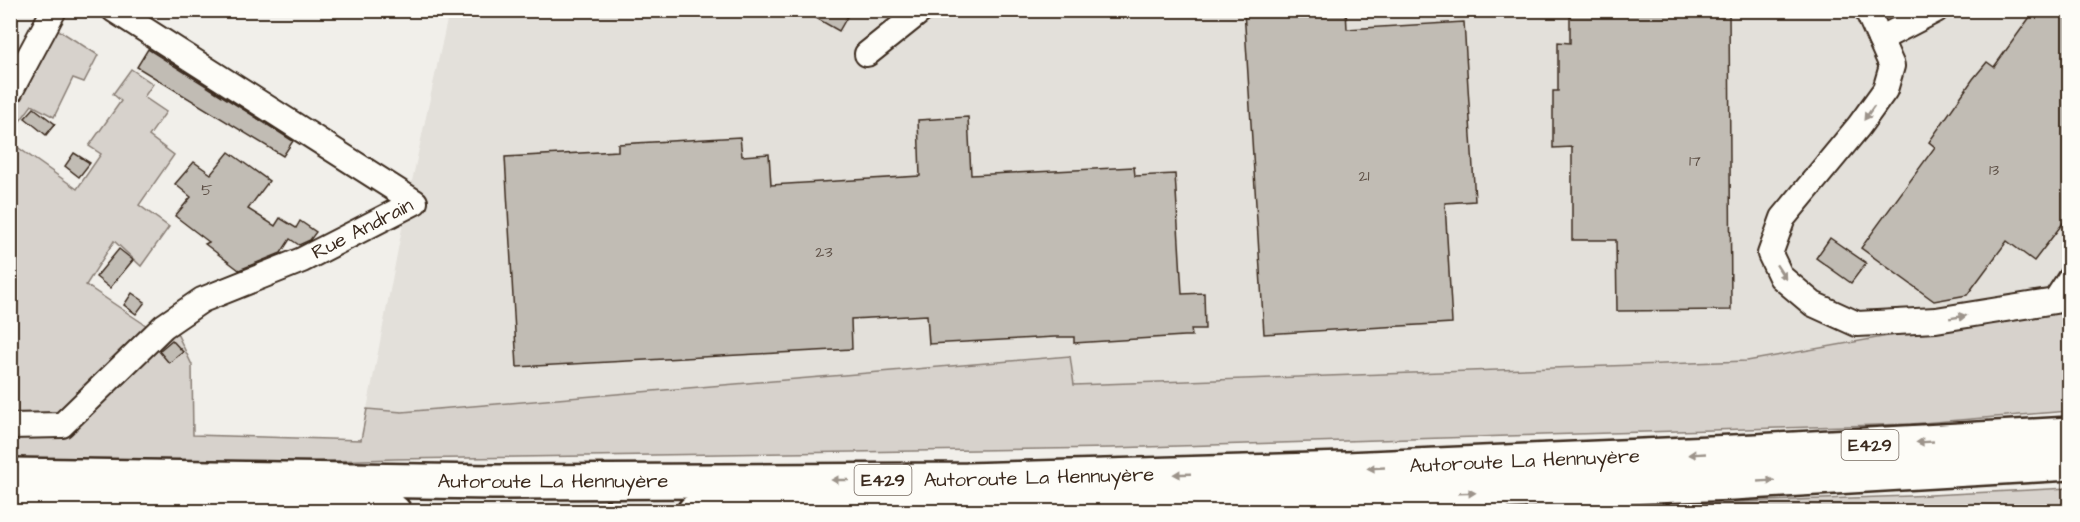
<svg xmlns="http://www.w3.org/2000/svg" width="2080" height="522" font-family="'Architects Daughter',sans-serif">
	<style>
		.built { fill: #e3e0da }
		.green { fill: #d7d2cc; stroke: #897e75; stroke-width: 1.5 }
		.building { fill: #c1bcb4; stroke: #3b2a1e; stroke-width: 1.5 }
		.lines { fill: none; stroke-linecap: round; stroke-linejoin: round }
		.minor-casing { stroke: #3b2a1e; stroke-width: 28 }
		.highway-casing { stroke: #3b2a1e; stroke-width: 38 }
		.minor { stroke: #fdfcf7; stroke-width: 24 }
		.highway { stroke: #fdfcf7; stroke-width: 33 }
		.oneway { fill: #9c938a }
		.labels { text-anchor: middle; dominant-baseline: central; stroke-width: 4.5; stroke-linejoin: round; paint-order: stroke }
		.number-label { font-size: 16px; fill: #5c4e44 }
		.shield { fill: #fdfcf7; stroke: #75695f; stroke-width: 1.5 }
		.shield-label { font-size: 18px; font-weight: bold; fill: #3b2a1e }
		.street-label { font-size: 20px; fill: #3b2a1e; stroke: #fdfcf7 }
	</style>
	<rect width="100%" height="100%" fill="#f1efea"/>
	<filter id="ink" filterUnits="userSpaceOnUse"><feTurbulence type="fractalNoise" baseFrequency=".0167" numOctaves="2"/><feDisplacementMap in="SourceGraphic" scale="12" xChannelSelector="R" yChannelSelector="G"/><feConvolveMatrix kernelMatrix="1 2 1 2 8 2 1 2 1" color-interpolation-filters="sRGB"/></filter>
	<g filter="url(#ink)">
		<polygon class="built" points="449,11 2069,11 2069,304 1747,361 1073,385 1070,356 402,412 367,409 404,218"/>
		<g class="green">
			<polygon points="57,29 98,55 84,82 73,78 54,117 32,105 11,133 11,104 27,82"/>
			<polygon points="131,69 153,84 144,97 166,112 149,136 174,155 139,205 169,227 141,266 114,241 86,285 153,330 62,416 11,419 10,142 77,189 101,154 89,146 121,101 113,94"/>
			<polygon points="2069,304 2069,411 1911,424 1111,448 395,459 207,465 11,457 11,434 66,434 173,325 192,365 193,435 361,440 367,409 402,412 1070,356 1074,385 1747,361"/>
			<polygon points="2069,488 2069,512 1482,511 1910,496"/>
		</g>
		<g class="building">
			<polygon points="802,10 851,10 839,31"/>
			<polygon points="1244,10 1346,10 1347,29 1464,22 1475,201 1445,203 1452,323 1264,334"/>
			<polygon points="1570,10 1729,10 1731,310 1617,311 1616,240 1572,240 1572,147 1553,148 1553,91 1558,91 1558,42 1570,43"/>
			<polygon points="2035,10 2070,10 2070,214 2034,261 2007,241 1967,295 1934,301 1861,248 1935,147 1929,142 1973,79 1987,62 1994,67"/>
			<polygon points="148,49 293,141 283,156 137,67"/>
			<polygon points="34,108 55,124 46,135 25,118"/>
			<polygon points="968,117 971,175 1134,167 1135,176 1175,174 1182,294 1204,293 1205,329 1191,329 1192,336 1184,336 1074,343 1074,337 1055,337 929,344 927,315 851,319 852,349 517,367 505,157 618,151 618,144 740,137 742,156 769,154 771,185 920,176 918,120"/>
			<polygon points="229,152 269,181 248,209 275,226 280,218 296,228 300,221 316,232 310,240 299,245 290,239 281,253 239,270 205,244 209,242 175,216 191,197 175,184 194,162 211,174"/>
			<polygon points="74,153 90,163 79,177 65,166"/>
			<polygon points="1830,238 1866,263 1851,283 1816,258"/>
			<polygon points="119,249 133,260 110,288 96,277"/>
			<polygon points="132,293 145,302 136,314 124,305"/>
			<polygon points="172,340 183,352 169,363 159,351"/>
		</g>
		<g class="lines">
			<defs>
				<g id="minor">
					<polyline points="1867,10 1892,66 1885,90 1859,126 1783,218 1770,254 1781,277 1813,304 1857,324 1936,320 2055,301 2070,278"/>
					<polyline points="1880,39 1936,10"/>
					<polyline points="867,54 922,10"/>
					<polyline points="10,92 54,10"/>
					<path id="s1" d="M10,426L62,425L164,326L202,300L302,260L415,202L114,10"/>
				</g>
				<g id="highway">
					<path id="s2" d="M10,475L492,482L967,480L1346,469L1756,451L2070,434"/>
					<polyline points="10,504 394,512"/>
					<polyline points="694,512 969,510 1354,497 1733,483 2070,463"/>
				</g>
			</defs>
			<use href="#minor" class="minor-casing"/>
			<use href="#highway" class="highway-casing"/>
			<use href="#minor" class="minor"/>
			<use href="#highway" class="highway"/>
		</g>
		<defs><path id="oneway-solid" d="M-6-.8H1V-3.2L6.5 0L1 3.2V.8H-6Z" transform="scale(1.5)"/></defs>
		<g class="oneway">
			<use href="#oneway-solid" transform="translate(1869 113) rotate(125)"/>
			<use href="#oneway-solid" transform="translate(1781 272) rotate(57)"/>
			<use href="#oneway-solid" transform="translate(1958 317) rotate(-9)"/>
			<use href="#oneway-solid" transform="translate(1925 442) rotate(177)"/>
			<use href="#oneway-solid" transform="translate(1697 454) rotate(177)"/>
			<use href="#oneway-solid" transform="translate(1376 468) rotate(177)"/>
			<use href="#oneway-solid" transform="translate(1182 474) rotate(178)"/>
			<use href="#oneway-solid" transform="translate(840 480) rotate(180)"/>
			<use href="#oneway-solid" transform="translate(1766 481) rotate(-3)"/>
			<use href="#oneway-solid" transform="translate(1467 493) rotate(-2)"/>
		</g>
	</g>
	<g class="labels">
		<g class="number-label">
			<text x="1695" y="161">17</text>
			<text x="1994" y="170">13</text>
			<text x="1364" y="176">21</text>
			<text x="207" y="190">5</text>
			<text x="824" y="252">23</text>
		</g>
		<g class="shield">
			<rect x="1841.5" y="430" width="57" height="30" rx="4.5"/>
			<rect x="854.5" y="465" width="57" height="30" rx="4.5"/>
		</g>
		<g class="shield-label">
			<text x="1870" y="445">E429</text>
			<text x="883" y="480">E429</text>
		</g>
		<g class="street-label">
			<text stroke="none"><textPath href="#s1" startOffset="416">Rue Andrain</textPath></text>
			<text stroke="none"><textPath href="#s2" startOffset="1515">Autoroute La Hennuyère</textPath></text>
			<text stroke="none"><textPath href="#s2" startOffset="1029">Autoroute La Hennuyère</textPath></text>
			<text stroke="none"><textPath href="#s2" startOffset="543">Autoroute La Hennuyère</textPath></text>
		</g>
	</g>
	<rect width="2080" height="522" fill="none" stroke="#fdfcf7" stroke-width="36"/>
	<rect x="18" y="18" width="2044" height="486" fill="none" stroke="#3b2a1e" stroke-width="2" filter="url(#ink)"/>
</svg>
